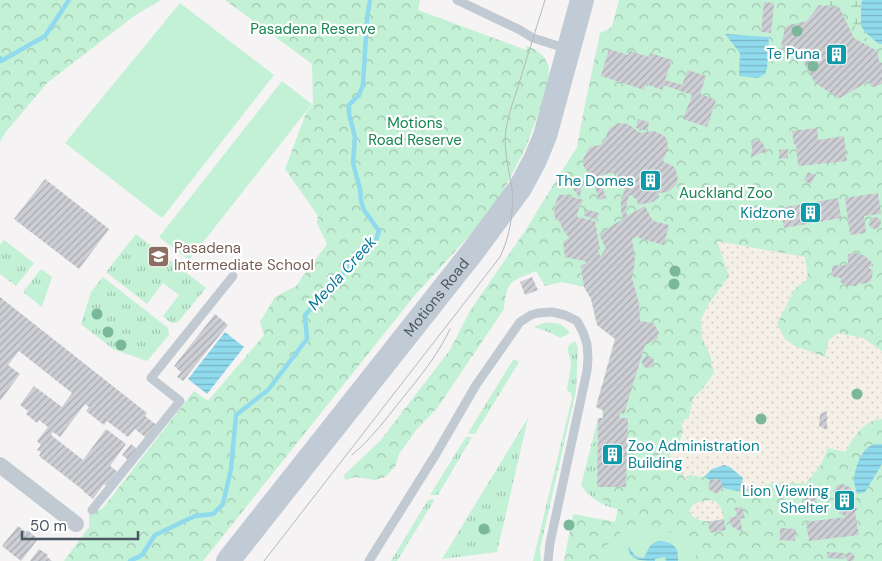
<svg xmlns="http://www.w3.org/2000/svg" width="882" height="561" font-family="'DM Sans',sans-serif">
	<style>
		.grass { fill: url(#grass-tufts) }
		.forest { fill: url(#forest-crowns) }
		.wetland { fill: url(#wetland-marsh) }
		.sand { fill: url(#sand-dots) }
		.garden { fill: #c3f1d5 }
		.water { fill: url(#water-rules) }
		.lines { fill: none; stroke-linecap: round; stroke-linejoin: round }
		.stream { stroke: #90daee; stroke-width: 4.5 }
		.building { fill: url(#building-hatch) }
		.service { stroke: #c1cad2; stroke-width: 9 }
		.minor { stroke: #c1cad2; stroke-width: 16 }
		.secondary { stroke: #c1cbd6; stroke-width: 24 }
		.tram { stroke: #b5b8bd; stroke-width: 1 }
		.tree { fill: #7bb799 }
		.labels { text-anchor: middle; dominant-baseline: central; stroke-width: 4.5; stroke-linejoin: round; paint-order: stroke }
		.park-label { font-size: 15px; fill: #17864f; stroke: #fff }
		.culture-label { font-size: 15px; fill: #0d838f; stroke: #fff; text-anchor: end }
		.education-label { font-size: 15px; fill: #785e54; stroke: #fff; text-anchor: start }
		.street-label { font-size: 15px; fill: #4a5661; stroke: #fff }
		.water-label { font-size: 16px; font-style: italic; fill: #0c7c9b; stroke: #fff }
	</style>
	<defs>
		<pattern id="grass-tufts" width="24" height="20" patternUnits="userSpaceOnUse" patternTransform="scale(1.25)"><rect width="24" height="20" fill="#c3f1d5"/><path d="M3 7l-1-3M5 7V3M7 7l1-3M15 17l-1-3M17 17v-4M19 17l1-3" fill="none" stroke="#a0c6b0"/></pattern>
		<pattern id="forest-crowns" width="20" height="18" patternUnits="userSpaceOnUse" patternTransform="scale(1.25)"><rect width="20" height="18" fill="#c3f1d5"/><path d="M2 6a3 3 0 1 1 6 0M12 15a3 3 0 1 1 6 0" fill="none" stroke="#a0c6b0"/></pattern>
		<pattern id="wetland-marsh" width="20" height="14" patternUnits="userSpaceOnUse" patternTransform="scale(1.25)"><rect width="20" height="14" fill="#c3f1d5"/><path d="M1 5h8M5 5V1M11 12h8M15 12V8" fill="none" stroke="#a0c6b0"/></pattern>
		<pattern id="sand-dots" width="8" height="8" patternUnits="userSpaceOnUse" patternTransform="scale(1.25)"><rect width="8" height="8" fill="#f5f0e5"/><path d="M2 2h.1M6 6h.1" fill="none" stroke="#d4d0c7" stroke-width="1.8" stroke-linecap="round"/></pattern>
		<pattern id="water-rules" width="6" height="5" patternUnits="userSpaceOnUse" patternTransform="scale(1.25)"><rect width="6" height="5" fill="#90daee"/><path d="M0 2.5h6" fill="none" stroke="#78b4c4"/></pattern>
		<pattern id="building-hatch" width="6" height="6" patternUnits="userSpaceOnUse" patternTransform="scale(1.25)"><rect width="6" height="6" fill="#cdcfd5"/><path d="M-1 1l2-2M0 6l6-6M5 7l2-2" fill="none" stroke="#a8abb0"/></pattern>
	</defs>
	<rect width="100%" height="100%" fill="#f5f3f3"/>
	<g class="grass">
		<polygon points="136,234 206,288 178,322 171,323 163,316 179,295 163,283 147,304 106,272"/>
		<polygon points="4,240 34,263 16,286 0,274 0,245"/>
		<polygon points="41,269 52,277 42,307 23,292"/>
		<polygon points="103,277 168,328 169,335 147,361 113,349 81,324 91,292"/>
		<path d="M543,323C555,322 563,323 570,333L560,338L551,333L534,327Z"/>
		<path d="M575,341L578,349L576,391L540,549L541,561H533L572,398L571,393L567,390C568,382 570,373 571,365C572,355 561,348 575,341Z"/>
		<polygon points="513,360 516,360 519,362 475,434 468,433"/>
		<polygon points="528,418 497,552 442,559"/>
		<path d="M598,418L597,487L625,510C607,509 592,500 581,486Z"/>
		<polygon points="466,437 472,437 438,495 430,495"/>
		<polygon points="435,499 397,561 391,561 428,500"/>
	</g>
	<g class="forest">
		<polygon points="0,0 161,0 134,16 47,83 5,133 0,142"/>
		<polygon points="225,0 420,0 418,10 526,50 527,46 536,50 544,57 549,67 548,82 545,95 526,147 500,197 472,233 415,295 203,561 64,561 89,527 89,514 93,511 102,509 194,391 208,401 264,335 260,322 275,297 296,286 327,244 317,223 318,216 285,169 306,113 313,104 312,64"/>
		<path d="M619,0H882V561H564L573,514L615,522L618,508C607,502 599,500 597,487L598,418H602L603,411L596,407L615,339L597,325L591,299L584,287L562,282L545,286L536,271C511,281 506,281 504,309L438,407L417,429L399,454L395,467L385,477L375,480L356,477L345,480L344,475L380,441L450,350L470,311L527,228L539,208L577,147L583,114L600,33L609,29L612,26Z"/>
	</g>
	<polygon class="wetland" points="822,0 882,0 882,46 858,34 846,6 839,7 819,5"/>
	<g class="sand">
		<path d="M717,241L805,257L808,278L794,290L777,324L785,339L795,346L825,357L828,341L838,333L863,338L882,351V419C863,420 854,437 845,452L828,448L820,466L805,484L794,483H774L740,490L743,478L712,469L704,477L689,475L687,481L669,455L678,449L683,429L681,423L689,417L693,398L703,388L714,373L710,355L702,338L701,320L708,305L729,276Z"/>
		<path d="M712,500C721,504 722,510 724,519C712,521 696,525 689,511C694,501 702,501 712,500Z"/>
	</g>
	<g class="garden">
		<polygon points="180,3 274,75 162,218 65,143"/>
		<polygon points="282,81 312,104 189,260 159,237"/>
		<polygon points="627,526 642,526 706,541 692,561 600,561 599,560 609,549 606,546"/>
	</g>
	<g class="water">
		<polygon points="862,0 882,0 882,44 879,44 866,33 861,26 861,8"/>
		<polygon points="725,34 769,37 767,68 765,74 758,78 739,76 740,53"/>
		<polygon points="225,332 244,347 207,394 188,379"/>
		<path d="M882,444V464L865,492L857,494C856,490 855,486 854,482C854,470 860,452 870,446C874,444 878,444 882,444Z"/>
		<polygon points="724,465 730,467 743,478 740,490 737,491 723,488 719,479 710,480 704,477 712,469"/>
		<path d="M659,541C673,542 679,547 678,561H666L665,557L655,559V561C643,561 630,561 628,548L629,547C633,554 636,558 644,558C648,550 649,543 659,541Z"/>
	</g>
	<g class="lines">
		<g class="stream">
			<polyline points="0,58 1,61 31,44 45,36 69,0"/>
			<polyline points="130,561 142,555 155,535 195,516 213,514 223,504 231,469 236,415 268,390 307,339 305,315 339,278 351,264 368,252 376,240 379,231 364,210 361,201 360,189 353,163 355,137 349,114 349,105 359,95 363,85 367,18 370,0"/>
		</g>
	</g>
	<g class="building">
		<polygon points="764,2 774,3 771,33 761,32"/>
		<polygon points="819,5 839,7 854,38 877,51 879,61 882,63 882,84 874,87 871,86 869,81 840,98 838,98 815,83 800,56 784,49 781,46 785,28 789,25 807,21"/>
		<polygon points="609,49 628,55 630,51 649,57 650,53 672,60 665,80 682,85 688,70 706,76 700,94 716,100 707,127 683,119 692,95 664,85 662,90 646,84 644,90 601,76"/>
		<polygon points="638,119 649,122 647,131 636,128"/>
		<polygon points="618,123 628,124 640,133 654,131 663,135 667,139 668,149 663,160 664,162 673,166 676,170 678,180 676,185 668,192 658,193 659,197 653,202 638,205 637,200 631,195 629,196 627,202 626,211 627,216 645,206 653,221 669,225 664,245 639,238 638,236 632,239 635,261 632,278 639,303 640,321 653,323 659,332 657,339 645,345 624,414 620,413 619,418 628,418 626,487 597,487 598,418 603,418 603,410 596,407 615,339 597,325 591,299 584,287 581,266 586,263 585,261 565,257 563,242 569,238 562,228 559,220 556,220 554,213 556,202 559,194 584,200 579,206 577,217 595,221 600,249 598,249 599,253 600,256 604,254 604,250 606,249 599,234 623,219 621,211 621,202 626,184 619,178 617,174 609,173 599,177 589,174 586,170 583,165 583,160 587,151 590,147 600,145 604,142 609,129"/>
		<polygon points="817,128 818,140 844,136 847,161 798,166 796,144 794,145 792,131"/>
		<polygon points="751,141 762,141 765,149 768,152 760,153 751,158 752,149"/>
		<polygon points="788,149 788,158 779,159 779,150"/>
		<polygon points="808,172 815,175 811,184 804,181"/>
		<polygon points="599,178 606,198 599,200 593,180"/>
		<polygon points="45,179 109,229 79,269 14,219"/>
		<polygon points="586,180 581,189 580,198 572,188"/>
		<polygon points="878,193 881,214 864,216 866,233 850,235 845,198"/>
		<polygon points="838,198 841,218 784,228 780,208"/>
		<polygon points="585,209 599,213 597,219 584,216"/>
		<circle cx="875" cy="223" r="6"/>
		<polygon points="857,253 860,255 864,255 873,264 869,268 873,271 871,281 863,284 859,283 857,286 846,286 840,282 841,278 831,276 833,265 841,266 848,264 848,254"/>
		<polygon points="532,277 538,290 525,295 520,282"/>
		<polygon points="0,297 147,413 145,416 159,427 149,440 135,429 128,437 107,421 104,425 86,411 89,407 85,404 60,437 53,432 51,435 83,460 106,429 126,444 110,466 119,473 108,487 104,484 93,499 83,491 83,490 39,456 41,452 37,450 41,445 37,441 48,427 39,420 37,423 26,414 28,411 20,405 34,386 62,407 72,393 19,351 8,365 20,374 0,401"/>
		<polygon points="215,314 228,325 183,381 177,377 181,372 174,366"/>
		<circle cx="648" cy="362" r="6"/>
		<polygon points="827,411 827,430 819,426 820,414"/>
		<polygon points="131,444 140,451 131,462 122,455"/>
		<polygon points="720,479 723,488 717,494 708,489 710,480"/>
		<polygon points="843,484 851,488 853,495 851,499 857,509 855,514 859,535 809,541 806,522 846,517 840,513 839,505 840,501 837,499 834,492 837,485"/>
		<polygon points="811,486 814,486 818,512 808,513 806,498"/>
		<polygon points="742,507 745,518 740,519 743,533 731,526 729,518 737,516 735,508"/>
		<polygon points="724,519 726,530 710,533 708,522"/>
		<polygon points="18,526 26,532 27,530 38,539 21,561 2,546"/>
		<polygon points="780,528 796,529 795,541 780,540"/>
		<polygon points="39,549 48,555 47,557 52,561 30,561"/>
		<polygon points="827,552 844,553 844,559 827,558"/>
		<circle cx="850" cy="557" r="4.5"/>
	</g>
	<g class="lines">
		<g class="service">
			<polyline points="457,0 520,30 533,38 568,49"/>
			<polyline points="92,510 180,401 151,378 233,276"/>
			<polyline points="369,561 436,454 476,385 520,322 531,315 538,313 552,312 565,315 577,321 583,332 587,344 588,358 587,371 550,543 548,561"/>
		</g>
		<polyline class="minor" points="0,465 76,524"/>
		<path class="secondary" id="s1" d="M228,561L474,250L520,188L535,160L545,136L582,0"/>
		<g class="tram">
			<path d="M352,455C371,439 386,419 401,400C419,378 438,355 450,329"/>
			<path d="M264,561L500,257C510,236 514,212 512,189C509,169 503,150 506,129C509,111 516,94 521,77C529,51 537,26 545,0"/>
		</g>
	</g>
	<g class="tree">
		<circle cx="797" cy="31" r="5.5"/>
		<circle cx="813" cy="66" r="5.5"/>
		<circle cx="675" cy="271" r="5.5"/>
		<circle cx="674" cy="284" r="5.5"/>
		<circle cx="97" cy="314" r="5.5"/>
		<circle cx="108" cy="332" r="5.5"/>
		<circle cx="121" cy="345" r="5.5"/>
		<circle cx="857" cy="394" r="5.5"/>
		<circle cx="761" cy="419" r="5.5"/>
		<circle cx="569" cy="525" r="5.5"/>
		<circle cx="484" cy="529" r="5.5"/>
	</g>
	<defs>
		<symbol id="building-square" viewBox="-11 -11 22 22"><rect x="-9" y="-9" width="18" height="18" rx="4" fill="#0f9aa8" stroke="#fff"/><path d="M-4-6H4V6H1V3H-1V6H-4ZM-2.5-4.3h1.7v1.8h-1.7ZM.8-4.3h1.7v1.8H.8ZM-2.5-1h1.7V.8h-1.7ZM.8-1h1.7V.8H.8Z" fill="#fff"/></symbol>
		<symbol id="school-square" viewBox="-11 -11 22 22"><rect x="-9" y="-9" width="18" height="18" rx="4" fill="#8d6e63" stroke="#fff"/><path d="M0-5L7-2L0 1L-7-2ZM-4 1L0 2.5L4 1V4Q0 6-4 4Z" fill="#fff"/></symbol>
	</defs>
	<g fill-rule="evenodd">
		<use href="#building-square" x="824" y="42" width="25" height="25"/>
		<use href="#building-square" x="638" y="168" width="25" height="25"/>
		<use href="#building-square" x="798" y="200" width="25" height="25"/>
		<use href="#school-square" x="146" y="244" width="25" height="25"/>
		<use href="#building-square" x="600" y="442" width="25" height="25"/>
		<use href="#building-square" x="832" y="488" width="25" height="25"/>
	</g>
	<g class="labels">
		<g class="park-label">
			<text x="313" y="29">Pasadena Reserve</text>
			<text x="415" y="123">Motions<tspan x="415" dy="17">Road Reserve</tspan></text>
			<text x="726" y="193">Auckland Zoo</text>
		</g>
		<g class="culture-label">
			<text x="820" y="54">Te Puna</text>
			<text x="634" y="181">The Domes</text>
			<text x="795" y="213">Kidzone</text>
			<text x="628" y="446" text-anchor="start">Zoo Administration<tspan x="628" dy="17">Building</tspan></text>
			<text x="829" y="491">Lion Viewing<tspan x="829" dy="17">Shelter</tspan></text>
		</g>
		<g class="education-label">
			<text x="174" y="248">Pasadena<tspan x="174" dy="17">Intermediate School</tspan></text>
		</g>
		<g class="street-label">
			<text stroke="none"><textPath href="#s1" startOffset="336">Motions Road</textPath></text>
		</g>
		<g class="water-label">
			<text transform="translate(342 273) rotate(-48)">Meola Creek</text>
		</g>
	</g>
	<path d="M22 531v8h116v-8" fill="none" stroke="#4a5661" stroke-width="2.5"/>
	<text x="30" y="531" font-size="15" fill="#4a5661" stroke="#ffffff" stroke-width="4" paint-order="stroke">50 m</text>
</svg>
